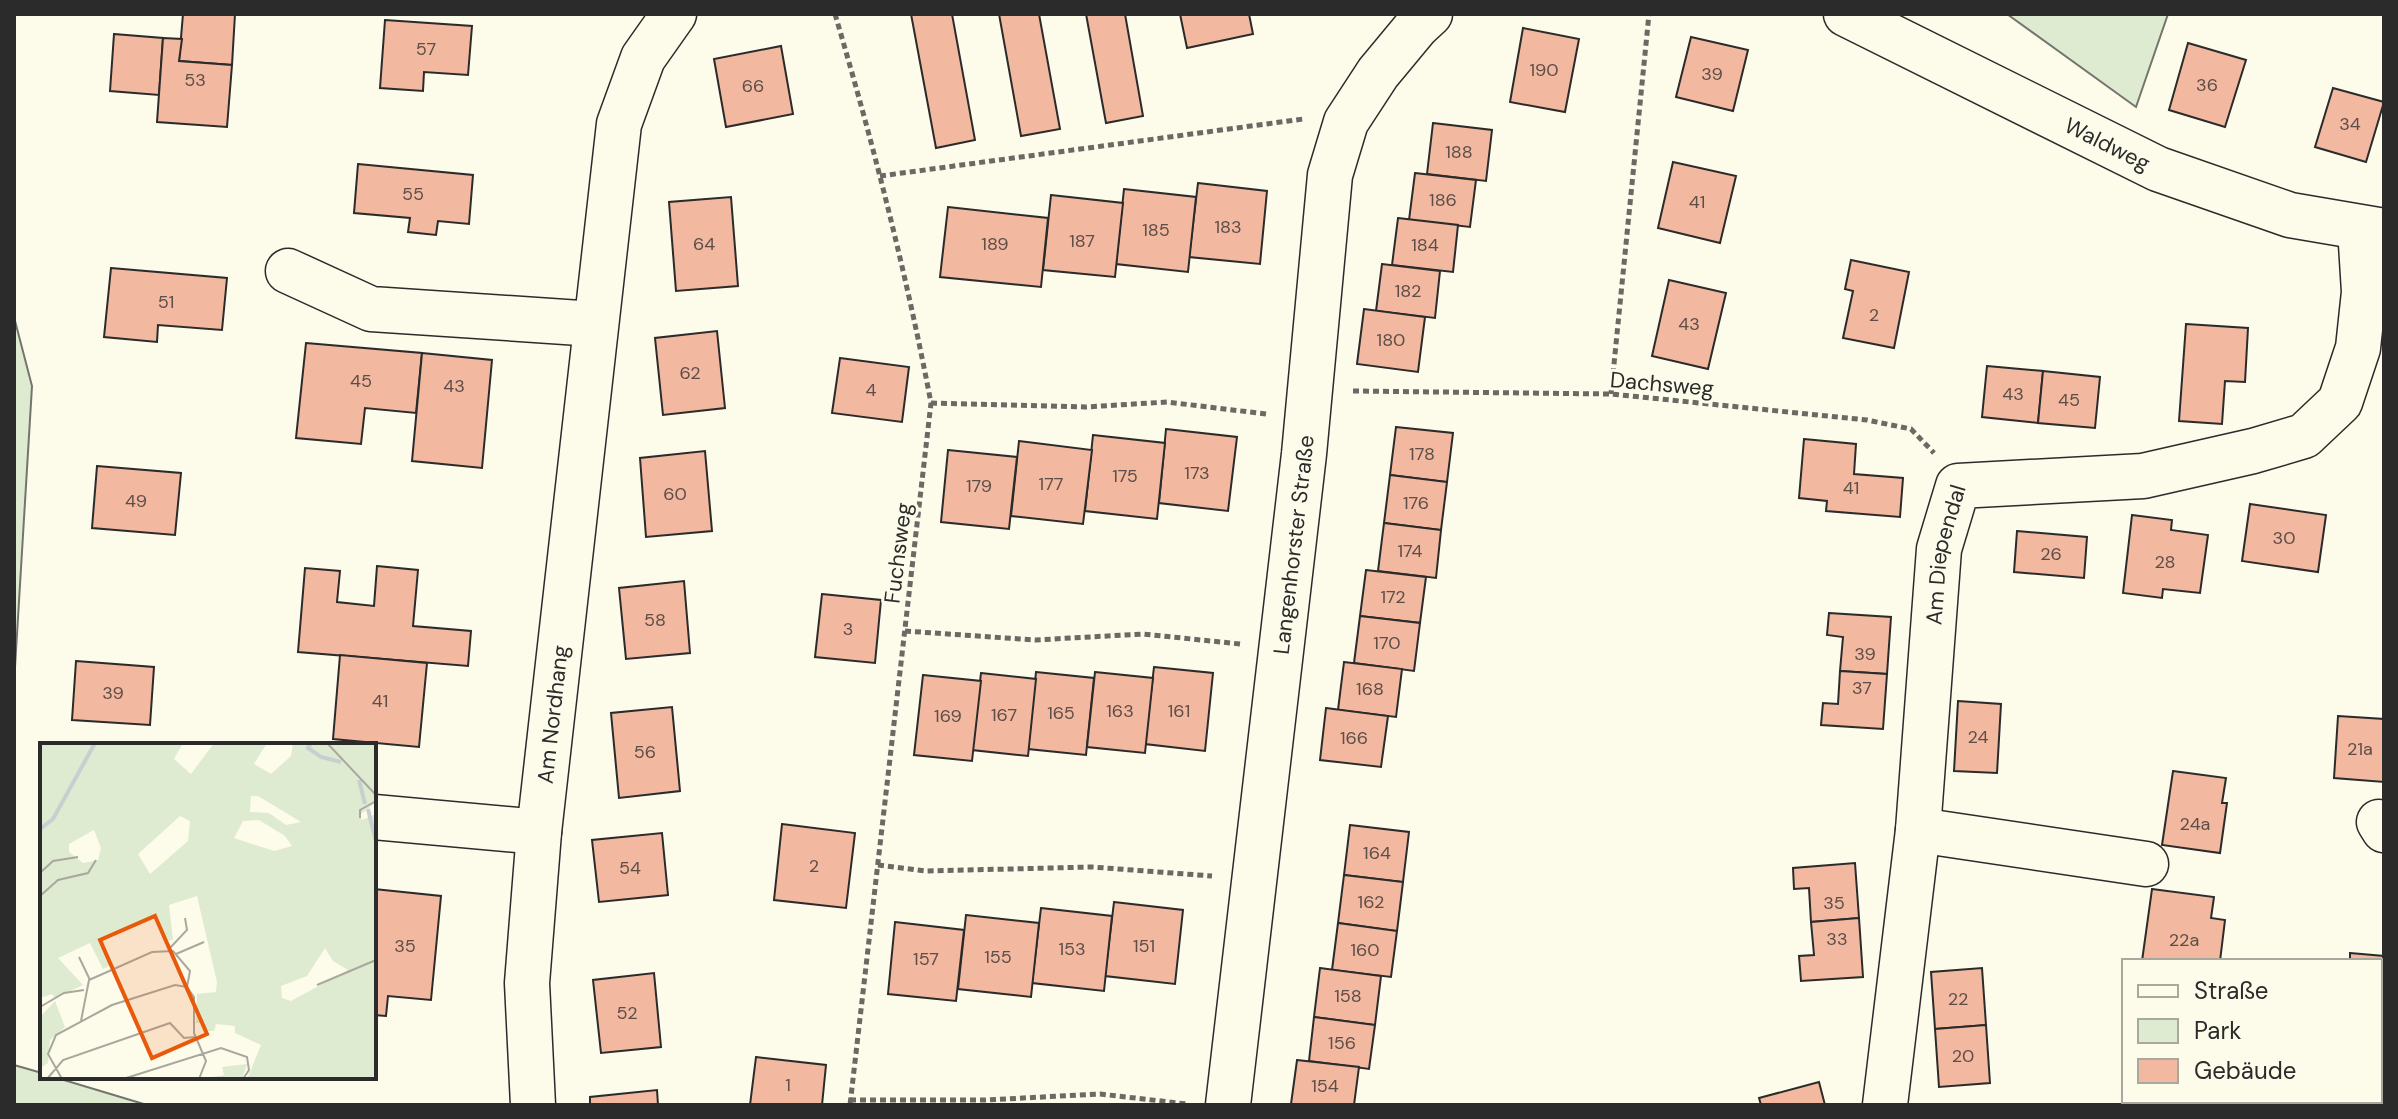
<svg xmlns="http://www.w3.org/2000/svg" width="2398" height="1119" font-family="'DM Sans',sans-serif">
	<style>
		.green { fill: #deebd1; stroke: #74746e; stroke-width: 2 }
		.building { fill: #f2b8a0; stroke: #2b2b2b; stroke-width: 2 }
		.lines { fill: none; stroke-linecap: round; stroke-linejoin: round }
		.minor-casing { stroke: #2b2b2b; stroke-width: 47 }
		.path { stroke: #6a6964; stroke-width: 5; stroke-dasharray: 6 4; stroke-linecap: butt }
		.minor { stroke: #fdfbea; stroke-width: 44 }
		.labels { text-anchor: middle; dominant-baseline: central; stroke-width: 6; stroke-linejoin: round; paint-order: stroke }
		.number-label { font-size: 18px; fill: #5d4e48 }
		.street-label { font-size: 22px; fill: #2b2b2b; stroke: #fdfbea }
		.inset-river { fill: none; stroke: #c7d0d0; stroke-width: 4 }
		.inset-road { fill: none; stroke: #a9a89e; stroke-width: 2 }
		.view { fill: #e8590c; fill-opacity: 0.15; stroke: #e8590c; stroke-width: 4 }
		.inset-edge { fill: none; stroke: #2b2b2b; stroke-width: 4 }
	</style>
	<rect width="100%" height="100%" fill="#fdfbea"/>
	<g class="green">
		<polygon points="2007,14 2168,14 2136,107"/>
		<polygon points="14,317 32,386 14,684"/>
		<polygon points="14,1065 42,1073 42,1077 54,1077 147,1105 14,1105"/>
	</g>
	<g class="building">
		<polygon points="183,14 235,14 232,65 179,61"/>
		<polygon points="911,14 952,14 975,140 936,148"/>
		<polygon points="999,14 1039,14 1060,129 1021,136"/>
		<polygon points="1086,14 1125,14 1143,116 1106,123"/>
		<polygon points="1180,14 1249,14 1253,34 1187,48"/>
		<polygon points="385,20 472,26 468,75 424,72 423,91 380,88"/>
		<polygon points="1523,28 1579,39 1565,112 1510,102"/>
		<polygon points="114,34 163,38 159,95 110,91"/>
		<polygon points="1691,37 1748,50 1733,111 1676,97"/>
		<polygon points="163,38 182,39 179,61 232,65 227,127 157,122"/>
		<polygon points="2188,43 2246,60 2225,127 2169,110"/>
		<polygon points="781,46 793,114 726,127 714,59"/>
		<polygon points="2333,88 2384,102 2366,162 2315,147"/>
		<polygon points="1433,123 1492,130 1486,181 1427,174"/>
		<polygon points="1673,162 1736,176 1720,243 1658,228"/>
		<polygon points="358,164 473,175 469,224 438,221 436,235 408,232 410,218 354,213"/>
		<polygon points="1415,173 1476,180 1470,227 1409,220"/>
		<polygon points="1198,183 1267,191 1260,264 1189,257"/>
		<polygon points="1124,189 1196,197 1188,272 1116,264"/>
		<polygon points="1051,195 1123,203 1115,277 1043,270"/>
		<polygon points="731,197 738,286 676,291 669,202"/>
		<polygon points="948,207 1048,218 1041,287 940,277"/>
		<polygon points="1398,218 1458,225 1453,272 1392,265"/>
		<polygon points="1851,260 1909,272 1894,348 1843,338 1853,291 1845,289"/>
		<polygon points="1382,264 1440,271 1435,318 1376,311"/>
		<polygon points="111,268 227,278 222,330 158,325 157,342 104,337"/>
		<polygon points="1669,280 1726,293 1708,369 1652,356"/>
		<polygon points="1364,309 1425,317 1418,372 1357,364"/>
		<polygon points="2186,324 2248,328 2245,382 2225,381 2222,424 2179,421"/>
		<polygon points="717,331 725,408 663,415 655,338"/>
		<polygon points="306,343 422,353 416,413 365,408 361,444 296,438"/>
		<polygon points="422,353 492,360 482,468 412,461"/>
		<polygon points="840,358 909,367 902,422 832,413"/>
		<polygon points="1987,366 2043,371 2038,423 1982,417"/>
		<polygon points="2043,371 2100,377 2095,428 2038,423"/>
		<polygon points="1396,427 1453,433 1447,482 1390,475"/>
		<polygon points="1166,429 1237,437 1228,511 1159,503"/>
		<polygon points="1093,435 1165,443 1157,519 1085,511"/>
		<polygon points="1804,439 1856,444 1854,474 1903,478 1900,517 1826,511 1827,501 1799,498"/>
		<polygon points="1019,441 1092,450 1083,524 1011,516"/>
		<polygon points="948,450 1017,457 1009,529 941,522"/>
		<polygon points="705,451 712,531 646,537 640,458"/>
		<polygon points="97,466 181,473 175,535 92,528"/>
		<polygon points="1390,475 1447,482 1441,530 1384,523"/>
		<polygon points="2250,504 2326,515 2318,572 2242,561"/>
		<polygon points="2132,515 2172,520 2171,530 2208,535 2200,593 2163,589 2162,598 2123,593"/>
		<polygon points="1384,523 1441,530 1436,578 1378,571"/>
		<polygon points="2017,531 2087,537 2084,578 2014,572"/>
		<polygon points="377,566 418,570 413,626 471,631 468,666 298,652 305,568 340,571 337,602 374,606"/>
		<polygon points="1366,570 1426,577 1420,623 1360,616"/>
		<polygon points="684,581 690,653 626,659 619,588"/>
		<polygon points="822,594 881,600 875,663 815,657"/>
		<polygon points="1829,613 1891,617 1887,674 1840,671 1843,637 1827,635"/>
		<polygon points="1360,616 1420,623 1414,671 1354,663"/>
		<polygon points="340,655 427,663 419,747 333,739"/>
		<polygon points="76,661 154,667 150,725 72,720"/>
		<polygon points="1344,662 1402,669 1396,717 1338,710"/>
		<polygon points="1154,667 1213,673 1205,751 1145,744"/>
		<polygon points="1840,671 1887,674 1883,729 1821,725 1823,703 1838,704"/>
		<polygon points="1036,672 1094,678 1086,755 1028,749"/>
		<polygon points="1095,672 1153,678 1145,753 1087,747"/>
		<polygon points="981,673 1036,679 1028,756 972,750"/>
		<polygon points="923,675 981,681 972,761 914,755"/>
		<polygon points="1958,701 2001,704 1997,773 1954,771"/>
		<polygon points="672,707 680,791 619,798 611,713"/>
		<polygon points="1326,708 1388,716 1381,767 1320,760"/>
		<polygon points="2338,716 2384,719 2384,782 2334,778"/>
		<polygon points="2173,771 2226,778 2222,803 2227,803 2220,853 2162,845"/>
		<polygon points="782,824 855,833 846,908 774,900"/>
		<polygon points="1350,825 1409,832 1403,882 1344,875"/>
		<polygon points="662,833 668,895 599,902 592,840"/>
		<polygon points="1855,863 1859,918 1811,922 1809,888 1794,889 1793,868"/>
		<polygon points="1344,875 1403,882 1397,931 1338,923"/>
		<polygon points="374,889 441,896 431,1000 388,996 386,1016 374,1015"/>
		<polygon points="2152,889 2214,897 2211,918 2225,920 2220,961 2142,961"/>
		<polygon points="1114,902 1183,910 1175,984 1105,976"/>
		<polygon points="1041,908 1112,916 1104,991 1032,983"/>
		<polygon points="966,915 1039,923 1031,997 958,989"/>
		<polygon points="1859,918 1863,977 1801,981 1799,956 1814,955 1811,922"/>
		<polygon points="895,922 964,930 956,1001 888,994"/>
		<polygon points="1338,923 1397,931 1391,977 1332,970"/>
		<polygon points="2350,953 2384,956 2384,1013 2380,1013 2380,961 2350,961"/>
		<polygon points="1320,968 1381,976 1375,1025 1314,1017"/>
		<polygon points="1982,968 1986,1025 1935,1029 1931,972"/>
		<polygon points="654,973 661,1047 601,1053 593,980"/>
		<rect x="2380" y="1013" width="4" height="58"/>
		<polygon points="1314,1017 1375,1025 1369,1069 1309,1061"/>
		<polygon points="1986,1025 1990,1083 1939,1087 1935,1029"/>
		<polygon points="756,1057 826,1065 822,1105 750,1105"/>
		<polygon points="1297,1060 1359,1067 1354,1105 1291,1104"/>
		<polygon points="1819,1082 1825,1105 1761,1105 1759,1098"/>
		<polygon points="657,1090 658,1105 590,1105 590,1097"/>
		<polygon points="2131,1101 2202,1101 2201,1105 2131,1105"/>
	</g>
	<g class="lines">
		<defs>
			<g id="minor">
				<path id="s1" d="M1846,14L2158,169L2290,215L2384,231"/>
				<polyline points="288,271 371,309 595,324"/>
				<polyline points="374,817 539,832"/>
				<polyline points="2379,822 2384,830"/>
				<polyline points="1918,830 2146,864"/>
				<path id="s2" d="M533,1105L527,983L539,832L619,124L643,58L674,14"/>
				<path id="s3" d="M1228,1105L1304,454L1330,175L1346,122L1378,73L1417,26L1430,14"/>
				<path id="s4" d="M1885,1105L1918,830L1939,549L1958,486L2143,476L2253,451L2304,436L2340,402L2358,348L2364,292L2360,228"/>
			</g>
		</defs>
		<use href="#minor" class="minor-casing"/>
		<g class="path">
			<path d="M835,14C873,143 906,272 931,403L850,1105"/>
			<polyline points="880,176 1303,119"/>
			<polyline points="1353,391 1611,394 1867,420 1911,429 1934,453"/>
			<polyline points="1611,394 1649,14"/>
			<polyline points="931,403 1086,407 1167,402 1266,414"/>
			<polyline points="905,631 1035,640 1143,634 1240,644"/>
			<polyline points="878,865 926,871 1092,867 1212,876"/>
			<polyline points="850,1100 985,1100 1100,1094 1187,1104"/>
		</g>
		<use href="#minor" class="minor"/>
	</g>
	<g class="labels">
		<g class="number-label">
			<text x="426" y="49">57</text>
			<text x="1544" y="70">190</text>
			<text x="1712" y="74">39</text>
			<text x="195" y="80">53</text>
			<text x="2207" y="85">36</text>
			<text x="753" y="86">66</text>
			<text x="2350" y="124">34</text>
			<text x="1459" y="152">188</text>
			<text x="413" y="194">55</text>
			<text x="1443" y="200">186</text>
			<text x="1697" y="202">41</text>
			<text x="1228" y="227">183</text>
			<text x="1156" y="230">185</text>
			<text x="1082" y="241">187</text>
			<text x="704" y="244">64</text>
			<text x="995" y="244">189</text>
			<text x="1425" y="245">184</text>
			<text x="1408" y="291">182</text>
			<text x="166" y="302">51</text>
			<text x="1874" y="315">2</text>
			<text x="1689" y="324">43</text>
			<text x="1391" y="340">180</text>
			<text x="690" y="373">62</text>
			<text x="361" y="381">45</text>
			<text x="454" y="386">43</text>
			<text x="871" y="390">4</text>
			<text x="2013" y="394">43</text>
			<text x="2069" y="400">45</text>
			<text x="1422" y="454">178</text>
			<text x="1197" y="473">173</text>
			<text x="1125" y="476">175</text>
			<text x="1051" y="484">177</text>
			<text x="979" y="486">179</text>
			<text x="1851" y="488">41</text>
			<text x="675" y="494">60</text>
			<text x="136" y="501">49</text>
			<text x="1416" y="503">176</text>
			<text x="2284" y="538">30</text>
			<text x="1410" y="551">174</text>
			<text x="2051" y="554">26</text>
			<text x="2165" y="562">28</text>
			<text x="1393" y="597">172</text>
			<text x="655" y="620">58</text>
			<text x="848" y="629">3</text>
			<text x="1387" y="643">170</text>
			<text x="1865" y="654">39</text>
			<text x="1862" y="688">37</text>
			<text x="1370" y="689">168</text>
			<text x="113" y="693">39</text>
			<text x="380" y="701">41</text>
			<text x="1120" y="711">163</text>
			<text x="1179" y="711">161</text>
			<text x="1061" y="713">165</text>
			<text x="1004" y="715">167</text>
			<text x="948" y="716">169</text>
			<text x="1978" y="737">24</text>
			<text x="1354" y="738">166</text>
			<text x="2360" y="749">21a</text>
			<text x="645" y="752">56</text>
			<text x="2195" y="824">24a</text>
			<text x="1377" y="853">164</text>
			<text x="814" y="866">2</text>
			<text x="630" y="868">54</text>
			<text x="1371" y="902">162</text>
			<text x="1834" y="903">35</text>
			<text x="1837" y="939">33</text>
			<text x="2184" y="940">22a</text>
			<text x="405" y="946">35</text>
			<text x="1144" y="946">151</text>
			<text x="1072" y="949">153</text>
			<text x="1365" y="950">160</text>
			<text x="998" y="957">155</text>
			<text x="926" y="959">157</text>
			<text x="1348" y="996">158</text>
			<text x="1958" y="999">22</text>
			<text x="627" y="1013">52</text>
			<text x="1342" y="1043">156</text>
			<text x="1963" y="1056">20</text>
			<text x="788" y="1085">1</text>
			<text x="1325" y="1086">154</text>
		</g>
		<g class="street-label">
			<text stroke="none"><textPath href="#s1" startOffset="292">Waldweg</textPath></text>
			<text transform="translate(1662 384) rotate(5)">Dachsweg</text>
			<text stroke="none"><textPath href="#s3" startOffset="564">Langenhorster Straße</textPath></text>
			<text transform="translate(898 553) rotate(-83)">Fuchsweg</text>
			<text stroke="none"><textPath href="#s4" startOffset="554">Am Diependal</textPath></text>
			<text stroke="none"><textPath href="#s2" startOffset="392">Am Nordhang</textPath></text>
		</g>
	</g>
	<g transform="translate(40 743)">
		<rect width="336" height="336" fill="#fdfbea"/>
		<path d="M0,0H143L134,16L151,31L174,0H227L214,21L231,31L251,13L253,0H336V59L320,72L322,77L336,71V331L330,336H207L221,302L195,290V283L176,281L174,288H166L164,280H156L157,251L176,249L177,239L157,153L129,162L133,197L127,198L115,171L63,195L69,223L63,226L50,200L18,215L43,242L15,255L12,251L0,255ZM211,53H218L261,79L246,82L229,70L210,69ZM140,73L150,78L148,98L110,131L98,111ZM219,77L245,93L252,103L234,108L194,95L203,78ZM54,87L61,105L58,117L43,120L29,109V101ZM285,205L293,218L308,227L251,258L242,255L241,243L267,233ZM15,258L25,284L10,297L8,320L0,325V274ZM207,321L202,336H161L184,332L182,324Z" fill="#deebd1" fill-rule="evenodd"/>
		<path class="inset-river" d="M271,0L268,5L281,14L301,19M319,37L325,61M328,66L336,99M0,86L13,76L55,0"/>
		<path class="inset-road" d="M287,0L336,52M320,75V67L336,58M0,130L13,118L38,114M0,153L18,137L48,130L56,117M129,206L147,187L145,175M136,211L164,199M39,214L50,237M277,242L336,217M147,244L154,254V290L166,318L159,336M0,264L24,250L44,247M41,278L49,237L112,209L133,208L150,228L147,244M7,336L23,317L130,280L144,295L155,294M22,336L8,311L16,292L72,262L135,242L147,244M83,336L181,305L207,314L209,327L203,336"/>
		<path class="view" d="M115,173L167,291L112,315L60,197Z"/>
		<rect width="336" height="336" class="inset-edge"/>
	</g>
	<rect width="2398" height="1119" fill="none" stroke="#2b2b2b" stroke-width="32"/>
	<rect x="2122" y="959" width="260" height="144" fill="#fdfbea" stroke="#a9a89e" stroke-width="2"/>
	<rect x="2138" y="985" width="40" height="12" fill="#fdfbea" stroke="#a9a89e" stroke-width="2"/>
	<text x="2194" y="999" font-size="24" fill="#2b2b2b">Straße</text>
	<rect x="2138" y="1019" width="40" height="24" fill="#deebd1" stroke="#a9a89e" stroke-width="2"/>
	<text x="2194" y="1039" font-size="24" fill="#2b2b2b">Park</text>
	<rect x="2138" y="1059" width="40" height="24" fill="#f2b8a0" stroke="#a9a89e" stroke-width="2"/>
	<text x="2194" y="1079" font-size="24" fill="#2b2b2b">Gebäude</text>
</svg>
